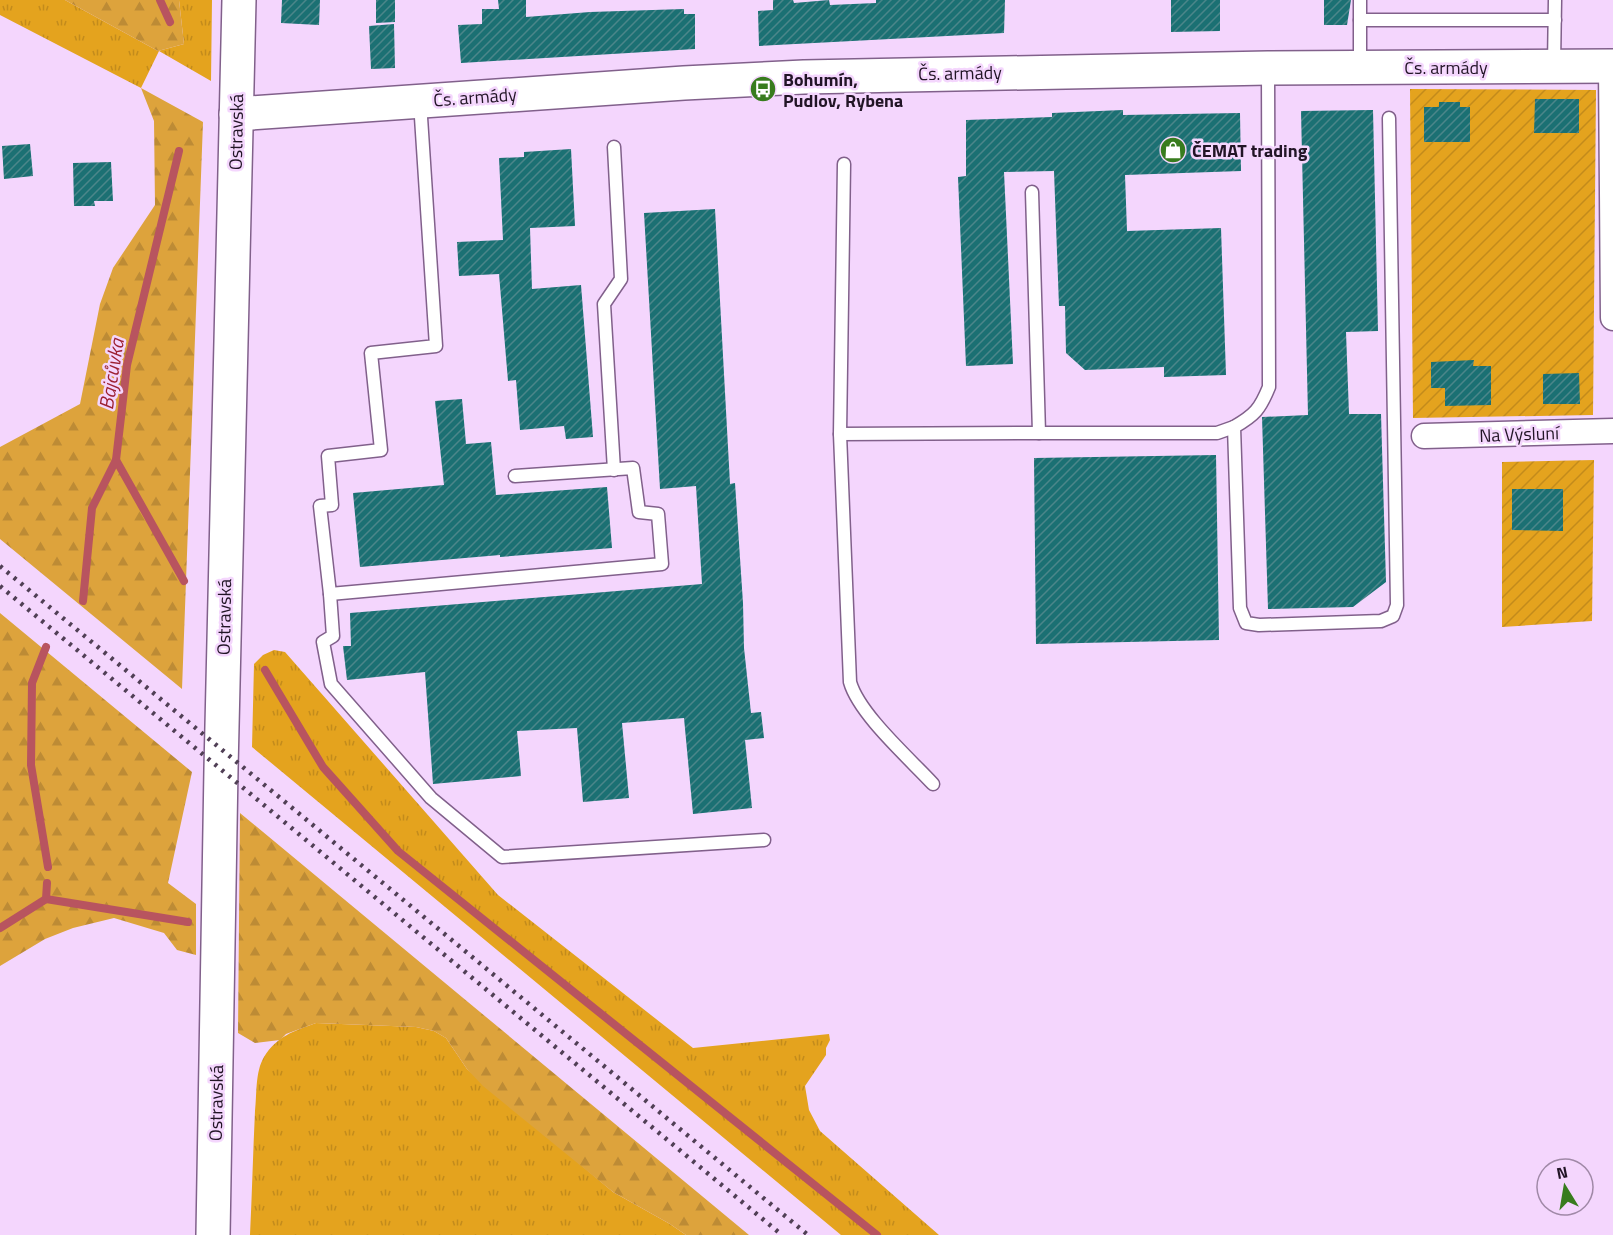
<svg xmlns="http://www.w3.org/2000/svg" width="1613" height="1235" font-family="'Titillium Web',sans-serif">
	<style>
		.grass { fill: url(#grass-tufts) }
		.forest { fill: url(#forest-firs) }
		.garden { fill: url(#garden-furrows) }
		.lines { fill: none; stroke-linecap: round; stroke-linejoin: round }
		.stream { stroke: #b8545f; stroke-width: 8 }
		.building { fill: url(#building-hatch) }
		.service-casing { stroke: #81608b; stroke-width: 15 }
		.minor-casing { stroke: #81608b; stroke-width: 27 }
		.secondary-casing { stroke: #81608b; stroke-width: 36 }
		.service { stroke: #fff; stroke-width: 12 }
		.minor { stroke: #fff; stroke-width: 24 }
		.secondary { stroke: #fff; stroke-width: 33 }
		.rail { stroke: #503f55; stroke-width: 4.5; stroke-dasharray: 3 6; stroke-linecap: butt }
		.labels { text-anchor: middle; dominant-baseline: central; stroke-width: 5; stroke-linejoin: round; paint-order: stroke }
		.street-label { font-size: 18px; fill: #221526; stroke: #f4d6fd }
		.poi-label { font-size: 18px; font-weight: bold; fill: #221526; stroke: #f4d6fd; text-anchor: start }
		.water-label { font-size: 20px; font-style: italic; fill: #9c2133; stroke: #f4d6fd }
	</style>
	<defs>
		<pattern id="grass-tufts" width="24" height="20" patternUnits="userSpaceOnUse" patternTransform="scale(1.5)"><rect width="24" height="20" fill="#e4a31e"/><path d="M3 7l-1-3M5 7V3M7 7l1-3M15 17l-1-3M17 17v-4M19 17l1-3" fill="none" stroke="#c38b1b"/></pattern>
		<pattern id="forest-firs" width="22" height="20" patternUnits="userSpaceOnUse" patternTransform="scale(1.5)"><rect width="22" height="20" fill="#dda33c"/><path d="M5 1l3.5 6h-7zM16 11l3.5 6h-7z" fill="#bd8b35"/></pattern>
		<pattern id="garden-furrows" width="10" height="10" patternUnits="userSpaceOnUse" patternTransform="scale(1.5)"><rect width="10" height="10" fill="#e4a31e"/><path d="M-1 1l2-2M0 10L10 0M9 11l2-2" fill="none" stroke="#c38b1b"/></pattern>
		<pattern id="building-hatch" width="6" height="6" patternUnits="userSpaceOnUse" patternTransform="scale(1.5)"><rect width="6" height="6" fill="#1b7073"/><path d="M-1 1l2-2M0 6l6-6M5 7l2-2" fill="none" stroke="#4c868a"/></pattern>
	</defs>
	<rect width="100%" height="100%" fill="#f4d6fd"/>
	<g class="grass">
		<polygon points="0,0 65,0 158,51 184,44 179,0 212,0 211,81 159,51 141,88 0,15"/>
		<polygon points="274,650 285,652 498,895 693,1048 829,1034 830,1040 826,1048 826,1055 805,1086 809,1110 820,1131 939,1235 841,1235 252,747 254,664 263,655"/>
		<path d="M316,1023L416,1027L434,1031L446,1038L467,1069L613,1192L670,1224L686,1235H250C252,1194 253,1152 255,1111C257,1094 255,1072 264,1057C277,1036 294,1031 316,1023Z"/>
	</g>
	<g class="forest">
		<polygon points="65,0 179,0 184,44 158,51"/>
		<polygon points="141,88 203,122 182,689 0,539 0,447 80,404 100,304 113,268 155,205 154,121"/>
		<polygon points="0,613 192,772 168,883 196,904 196,955 177,950 164,933 114,918 73,928 45,939 0,966"/>
		<polygon points="240,813 749,1235 686,1235 670,1224 613,1192 483,1086 467,1069 446,1038 434,1031 416,1027 316,1023 286,1034 280,1040 255,1043 238,1033"/>
	</g>
	<g class="garden">
		<polygon points="1410,89 1596,90 1593,415 1413,418"/>
		<polygon points="1594,460 1592,621 1502,627 1502,462"/>
	</g>
	<g class="lines">
		<g class="stream">
			<polyline points="160,0 170,22"/>
			<polyline points="116,460 184,581"/>
			<polyline points="83,601 92,508 116,460 127,365 179,151"/>
			<polyline points="46,647 32,683 31,765 48,867"/>
			<polyline points="265,670 323,767 398,851 877,1235"/>
			<polyline points="46,899 188,922"/>
			<polyline points="0,928 46,899 47,883"/>
		</g>
	</g>
	<g class="building">
		<polygon points="282,0 320,0 319,25 281,23"/>
		<polygon points="376,0 395,0 395,22 376,23"/>
		<polygon points="498,0 526,0 526,17 590,12 684,9 684,14 695,14 695,49 461,63 458,25 482,24 482,9 499,9"/>
		<polygon points="773,0 793,0 794,3 829,0 830,5 876,3 876,0 1005,0 1004,33 759,46 758,11 773,10"/>
		<polygon points="1171,0 1220,0 1220,31 1171,32"/>
		<polygon points="1324,0 1351,0 1347,25 1324,25"/>
		<polygon points="394,24 395,68 371,69 369,26"/>
		<polygon points="1535,99 1579,99 1579,133 1534,133"/>
		<polygon points="1439,102 1460,102 1460,107 1470,107 1470,142 1424,142 1424,107 1439,107"/>
		<polygon points="1123,110 1123,115 1240,113 1241,171 1125,175 1127,231 1221,228 1226,375 1164,377 1164,367 1085,370 1066,353 1065,306 1059,306 1054,171 1004,172 1013,364 966,366 958,177 966,176 966,120 1052,117 1052,113"/>
		<polygon points="1373,110 1378,331 1346,332 1349,414 1381,414 1386,582 1353,607 1268,609 1262,417 1308,415 1301,111"/>
		<polygon points="30,144 33,176 4,179 2,146"/>
		<polygon points="571,149 575,226 530,228 532,289 581,285 593,437 566,439 564,426 520,430 516,380 508,381 499,274 459,276 457,242 503,240 499,158 524,157 524,152"/>
		<polygon points="111,162 113,201 94,201 95,206 74,206 73,163"/>
		<polygon points="715,209 730,484 735,483 743,603 744,648 751,713 761,712 764,738 745,740 752,808 693,814 684,718 622,723 629,798 583,802 577,728 517,731 521,776 433,784 425,672 347,680 343,646 351,646 350,613 702,584 696,486 660,489 644,213"/>
		<polygon points="1474,360 1473,366 1491,366 1491,405 1445,406 1445,388 1431,388 1431,362"/>
		<polygon points="1579,373 1580,404 1543,404 1543,374"/>
		<polygon points="462,399 466,444 491,442 496,495 607,487 612,548 500,557 500,555 360,567 353,493 444,485 435,401"/>
		<polygon points="1216,455 1219,640 1036,644 1034,458"/>
		<polygon points="1512,489 1563,489 1563,531 1512,530"/>
	</g>
	<g class="lines">
		<defs>
			<g id="service">
				<polyline points="1360,20 1555,20"/>
				<polyline points="1554,65 1555,0"/>
				<polyline points="1360,66 1360,0"/>
				<path d="M1268,69L1269,387C1260,409 1255,415 1234,427L1240,608L1246,623L1259,625L1381,621L1393,616L1397,605L1389,118"/>
				<polyline points="420,102 436,346 371,353 381,450 328,456 332,505 320,506 330,594 662,564 658,514 639,512 633,468 515,476"/>
				<polyline points="614,147 621,279 604,304 614,470"/>
				<polyline points="844,164 840,434 1039,433"/>
				<polyline points="1032,192 1039,433 1217,433 1234,427"/>
				<path d="M840,434L850,682C859,714 909,758 933,784"/>
				<polyline points="330,594 333,636 323,642 331,684 431,798 502,857 764,840"/>
			</g>
			<g id="minor">
				<polyline points="1611,66 1613,318"/>
				<polyline points="1424,436 1613,431"/>
			</g>
			<g id="secondary">
				<polyline points="236,114 684,83 804,77 1268,68 1613,66"/>
				<polyline points="213,1235 221,769 239,0"/>
			</g>
		</defs>
		<use href="#service" class="service-casing"/>
		<use href="#minor" class="minor-casing"/>
		<use href="#secondary" class="secondary-casing"/>
		<use href="#service" class="service"/>
		<use href="#minor" class="minor"/>
		<use href="#secondary" class="secondary"/>
		<g class="rail">
			<polyline points="0,566 808,1235"/>
			<polyline points="0,586 782,1235"/>
		</g>
	</g>
	<defs>
		<symbol id="bus-disc" viewBox="-11 -11 22 22"><circle r="9.5" fill="#387c1e" stroke="#f4d6fd"/><path d="M-5-6H5V4H4V6H2V4H-2V6H-4V4H-5ZM-3.5-4V0h7V-4ZM-3.5 1.2v1.5H-2V1.2ZM2 1.2v1.5H3.5V1.2Z" fill="#fff"/></symbol>
		<symbol id="shop-disc" viewBox="-11 -11 22 22"><circle r="9.5" fill="#387c1e" stroke="#f4d6fd"/><path d="M-5-2.5h2.3a2.7 3.5 0 0 1 5.4 0H5L5.5 6h-11ZM-1.5-2.5h3a1.5 2.3 0 0 0-3 0Z" fill="#fff"/></symbol>
	</defs>
	<g fill-rule="evenodd">
		<use href="#bus-disc" x="748" y="74" width="30" height="30"/>
		<use href="#shop-disc" x="1158" y="135" width="30" height="30"/>
	</g>
	<g class="labels">
		<g class="street-label">
			<text x="1446" y="67">Čs. armády</text>
			<text transform="translate(960 73) rotate(-1)">Čs. armády</text>
			<text transform="translate(475 97) rotate(-4)">Čs. armády</text>
			<text transform="translate(236 132) rotate(-89)">Ostravská</text>
			<text transform="translate(1519 434) rotate(-2)">Na Výsluní</text>
			<text transform="translate(224 617) rotate(-89)">Ostravská</text>
			<text transform="translate(216 1103) rotate(-89)">Ostravská</text>
		</g>
		<g class="poi-label">
			<text x="783" y="79">Bohumín,<tspan x="783" dy="21">Pudlov, Rybena</tspan></text>
			<text x="1192" y="150">ČEMAT trading</text>
		</g>
		<g class="water-label">
			<text transform="translate(111 374) rotate(-81)">Bajcůvka</text>
		</g>
	</g>
	<g transform="translate(1565 1187) rotate(349)"><circle r="28" fill="#f4d6fd" stroke="#a089a7" stroke-width="1.5"/>
	<path d="M0-4.5L10 22L0 15L-10 22Z" fill="#387c1e"/>
	<text y="-9" font-size="16" font-weight="bold" text-anchor="middle" fill="#221526">N</text>
	</g>
</svg>
